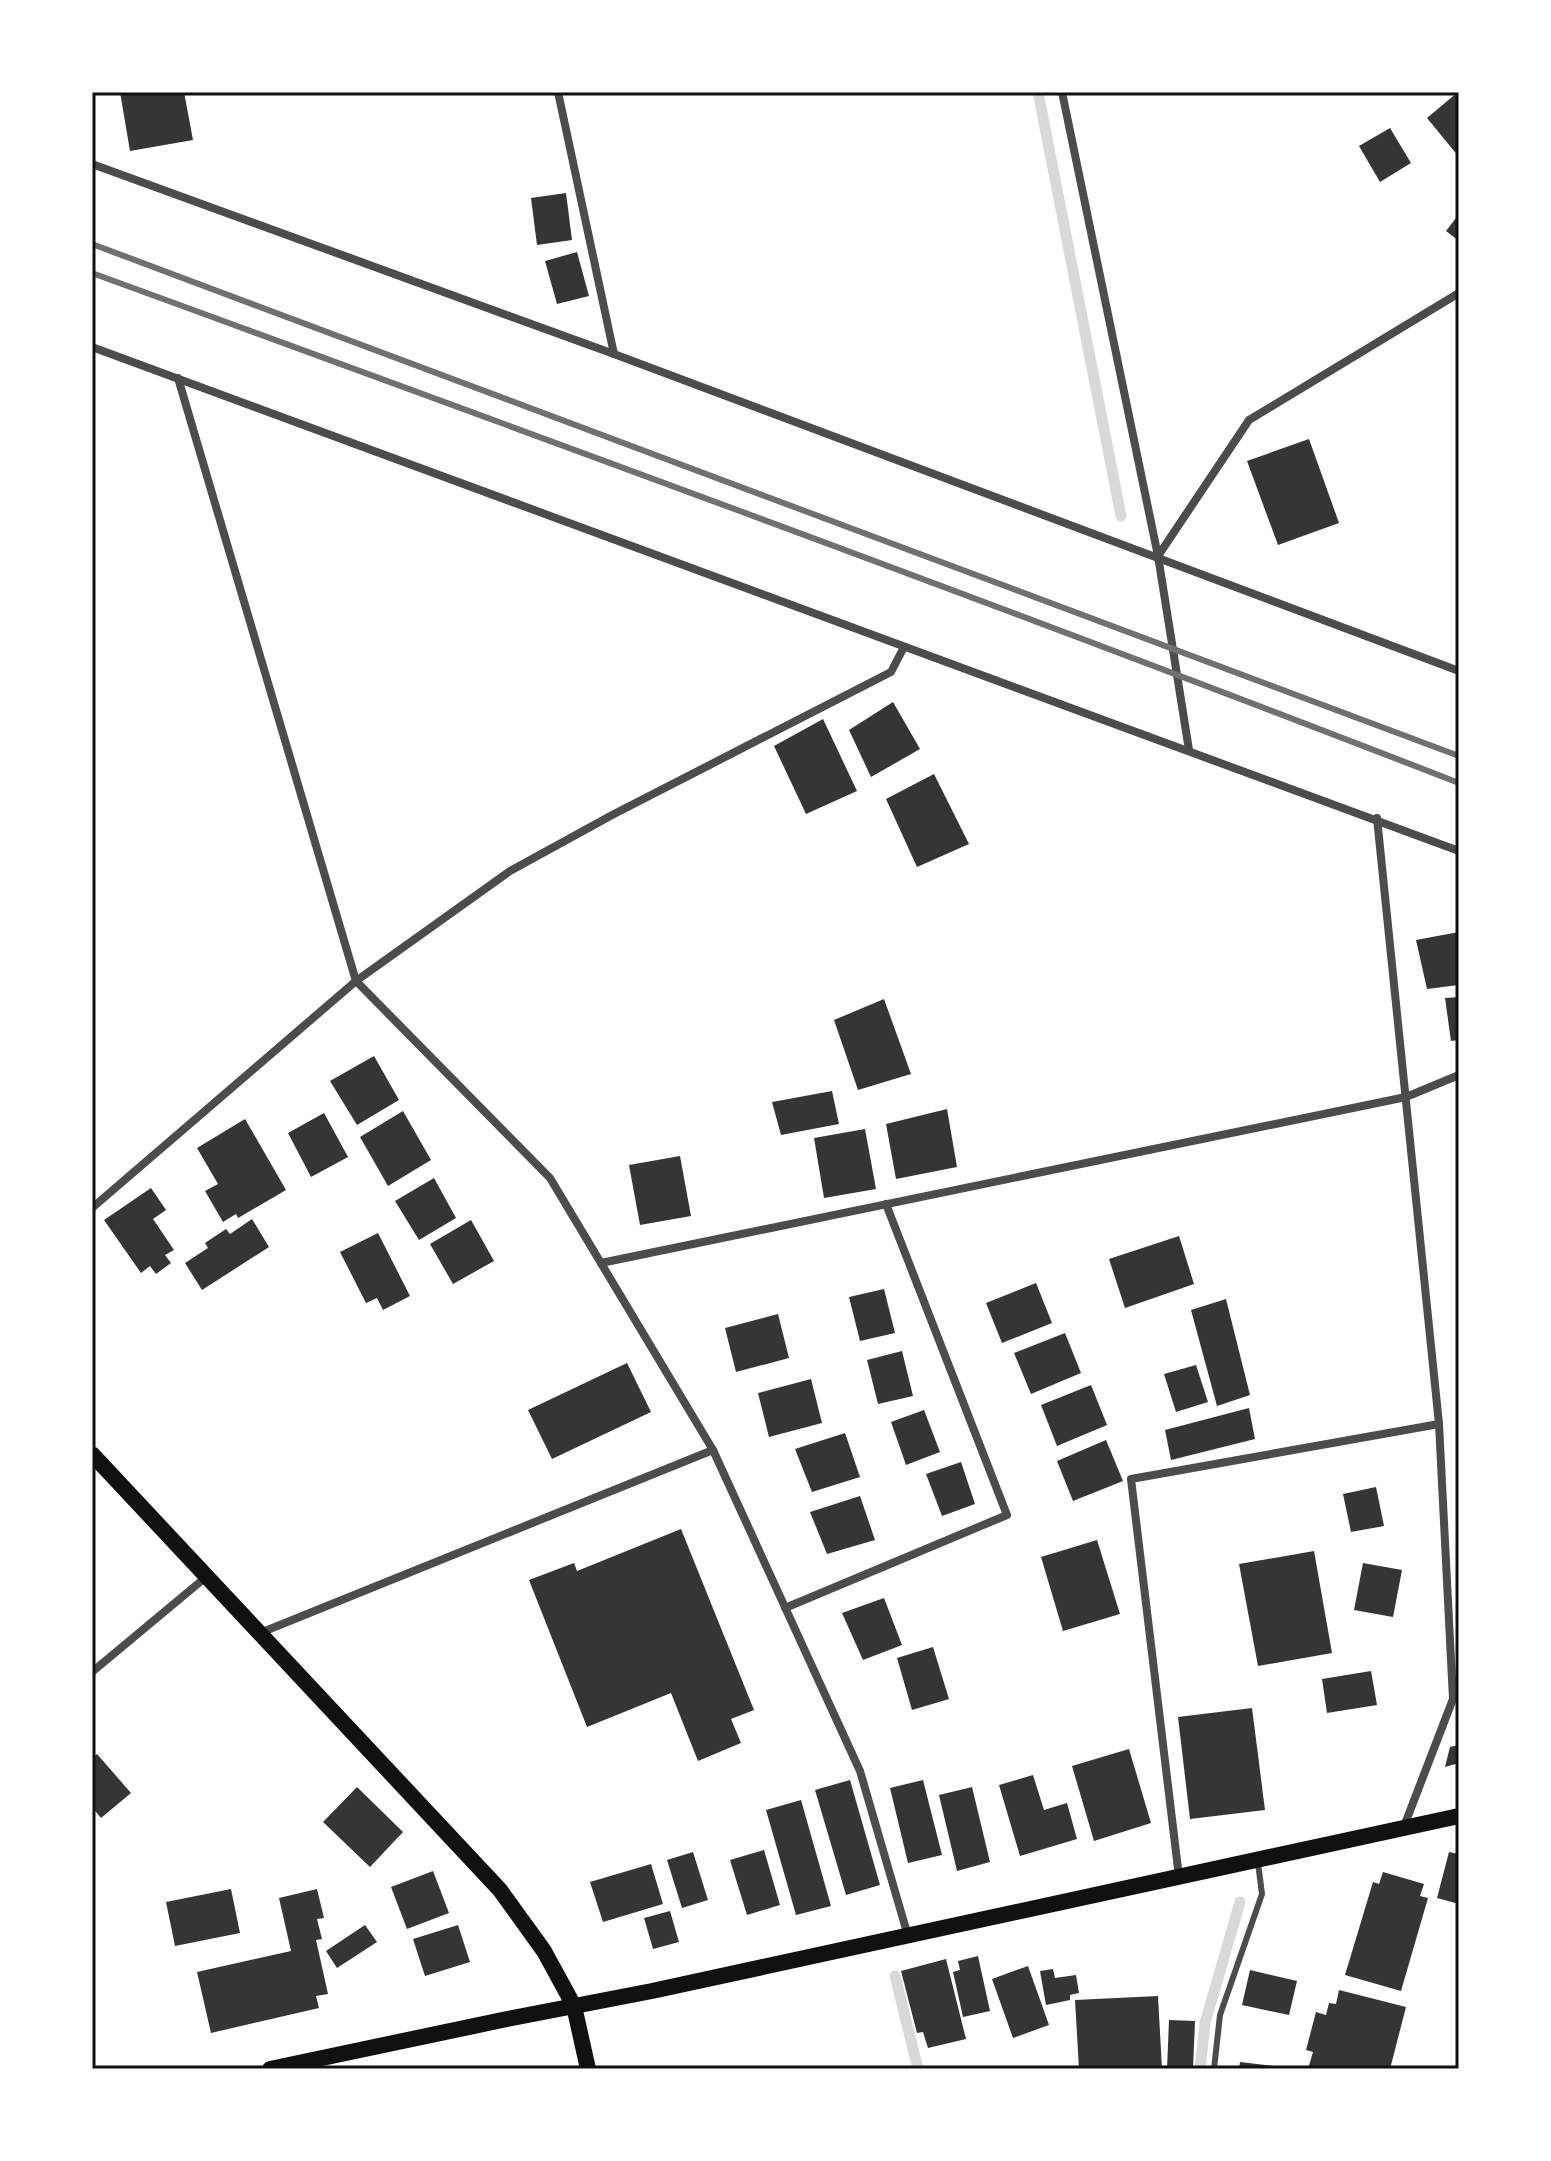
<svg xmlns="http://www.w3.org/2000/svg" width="1551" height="2161" font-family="'Archivo Narrow',sans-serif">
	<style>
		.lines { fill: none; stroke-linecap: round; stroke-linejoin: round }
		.stream { stroke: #d9d9d9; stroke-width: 11 }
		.building { fill: #353535 }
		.service { stroke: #4c4c4c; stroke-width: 6 }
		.minor { stroke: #4c4c4c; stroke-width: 8 }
		.secondary { stroke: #111; stroke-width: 16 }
		.rail { stroke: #707070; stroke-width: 6 }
		.neatline { fill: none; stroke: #111; stroke-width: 3 }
	</style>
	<rect width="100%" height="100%" fill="#fff"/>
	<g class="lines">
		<g class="stream">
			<polyline points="1038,92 1121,516"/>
			<polyline points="895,1976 918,2069"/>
			<polyline points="1200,2069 1205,2023 1240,1902"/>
		</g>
	</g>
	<g class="building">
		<polygon points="120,92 184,92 193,140 130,151"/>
		<polygon points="1458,92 1459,92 1459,157 1427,118"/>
		<polygon points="1390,128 1411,163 1380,182 1359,146"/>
		<polygon points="566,193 572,240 537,245 531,198"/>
		<polygon points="1459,214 1459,241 1446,231"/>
		<polygon points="577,252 589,296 557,304 545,261"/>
		<polygon points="1309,439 1339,523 1278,545 1247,461"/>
		<polygon points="893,702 920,749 871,777 849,730"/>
		<polygon points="823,719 857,791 806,814 774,746"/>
		<polygon points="934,774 969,844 917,867 886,799"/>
		<polygon points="1459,932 1459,985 1427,989 1416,940"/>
		<polygon points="1459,997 1459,1040 1451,1041 1445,998"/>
		<polygon points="884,999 911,1074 858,1090 834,1020"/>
		<polygon points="374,1056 399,1100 357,1125 330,1081"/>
		<polygon points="832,1091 839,1124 781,1135 772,1102"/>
		<polygon points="947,1109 957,1167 896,1179 886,1124"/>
		<polygon points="403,1111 431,1160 388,1186 360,1137"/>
		<polygon points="324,1113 348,1157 311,1177 288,1133"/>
		<polygon points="245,1119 286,1190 238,1218 236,1214 223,1222 205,1191 218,1184 197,1148"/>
		<polygon points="865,1129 876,1189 824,1198 814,1138"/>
		<polygon points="680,1156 691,1216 640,1225 629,1165"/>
		<polygon points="434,1178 456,1218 419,1240 395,1201"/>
		<polygon points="151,1188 166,1210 153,1219 174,1250 165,1255 171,1263 156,1274 150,1266 141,1273 104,1220"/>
		<polygon points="252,1219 269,1247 202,1290 185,1263 208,1248 205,1243 226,1229 230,1234"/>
		<polygon points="471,1220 494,1261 453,1284 430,1244"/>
		<polygon points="378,1233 410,1296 383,1310 377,1298 366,1303 340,1252"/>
		<polygon points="1179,1236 1194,1284 1125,1308 1109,1259"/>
		<polygon points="1036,1283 1052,1323 1002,1343 986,1303"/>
		<polygon points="884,1289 895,1333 860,1341 849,1297"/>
		<polygon points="1226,1299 1250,1395 1217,1406 1191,1310"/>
		<polygon points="778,1314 789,1358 736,1372 725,1328"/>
		<polygon points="1065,1333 1081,1373 1031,1394 1014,1353"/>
		<polygon points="902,1351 913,1396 878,1404 867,1360"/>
		<polygon points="627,1363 651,1412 552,1459 528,1410"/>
		<polygon points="1196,1365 1208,1402 1176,1412 1164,1374"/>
		<polygon points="811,1379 822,1423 769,1437 758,1393"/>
		<polygon points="1091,1385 1107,1425 1057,1446 1041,1405"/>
		<polygon points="1249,1408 1255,1439 1171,1460 1165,1430"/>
		<polygon points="924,1410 940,1452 906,1465 891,1422"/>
		<polygon points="845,1433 860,1477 812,1492 795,1449"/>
		<polygon points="1106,1440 1123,1481 1073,1501 1057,1461"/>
		<polygon points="961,1462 975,1504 942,1516 926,1474"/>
		<polygon points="1376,1487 1384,1526 1351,1532 1343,1494"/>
		<polygon points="860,1496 875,1540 827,1554 810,1512"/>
		<polygon points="681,1529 754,1710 731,1719 741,1743 698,1761 671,1693 587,1727 529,1580 574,1563 577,1571"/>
		<polygon points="1097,1540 1120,1614 1063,1631 1041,1557"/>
		<polygon points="1314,1551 1332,1653 1258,1666 1239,1564"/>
		<polygon points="1363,1563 1402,1570 1393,1617 1354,1610"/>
		<polygon points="884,1598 902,1645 863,1660 842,1613"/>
		<polygon points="933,1647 949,1699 912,1710 897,1658"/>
		<polygon points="1371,1671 1377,1705 1327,1713 1322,1679"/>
		<polygon points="1252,1708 1265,1810 1190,1819 1178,1717"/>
		<polygon points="1459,1745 1459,1763 1445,1767 1450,1747"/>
		<polygon points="1129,1749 1151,1823 1094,1841 1072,1766"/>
		<polygon points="97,1754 131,1793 101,1818 92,1807 92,1758"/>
		<polygon points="1033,1775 1044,1810 1067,1803 1077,1839 1020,1856 999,1785"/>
		<polygon points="850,1780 880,1885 846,1895 815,1790"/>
		<polygon points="923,1780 942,1855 908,1863 890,1788"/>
		<polygon points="357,1787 403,1832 370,1867 323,1822"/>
		<polygon points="972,1787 990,1862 957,1871 939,1795"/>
		<polygon points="801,1800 831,1906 796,1915 766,1810"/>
		<polygon points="764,1850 780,1905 747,1915 730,1860"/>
		<polygon points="693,1852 708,1900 682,1908 667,1860"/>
		<polygon points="1449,1852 1459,1854 1459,1904 1437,1898"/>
		<polygon points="651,1864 663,1904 603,1922 590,1882"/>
		<polygon points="433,1871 449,1913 407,1929 391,1887"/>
		<polygon points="1383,1872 1424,1884 1420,1896 1428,1898 1401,1991 1345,1975 1373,1882 1379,1884"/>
		<polygon points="231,1889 240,1933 175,1946 166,1902"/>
		<polygon points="317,1889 324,1918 317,1919 322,1939 316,1940 328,1994 316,1996 319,2008 211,2033 197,1972 291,1951 279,1898"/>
		<polygon points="670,1911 679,1942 653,1949 644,1918"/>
		<polygon points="365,1925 377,1942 337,1968 326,1951"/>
		<polygon points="458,1925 470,1962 425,1976 413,1939"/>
		<polygon points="978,1956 990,2011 963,2017 953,1972 960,1970 958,1961"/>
		<polygon points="946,1959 966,2039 928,2048 923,2032 917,2033 901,1971"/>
		<polygon points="1028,1966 1049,2025 1013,2038 992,1979"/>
		<polygon points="1053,1969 1055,1978 1076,1975 1079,1993 1070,1995 1070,2000 1046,2005 1040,1971"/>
		<polygon points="1250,1970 1297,1981 1289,2015 1242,2005"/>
		<polygon points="1339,1990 1406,2007 1390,2069 1308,2069 1313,2052 1306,2050 1316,2012 1326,2015 1329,2003 1336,2004"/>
		<polygon points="1158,1996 1162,2069 1079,2069 1075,2000"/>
		<polygon points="1169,2020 1195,2021 1193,2069 1167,2069"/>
		<polygon points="1240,2062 1282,2067 1282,2069 1239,2069"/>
	</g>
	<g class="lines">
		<polyline class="service" points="1214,2069 1220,2015 1262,1894 1258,1863"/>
		<g class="minor">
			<polyline points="558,92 614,354"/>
			<polyline points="1062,92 1158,556 1189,750"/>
			<polyline points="92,164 614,354 1459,671"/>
			<polyline points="92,347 1459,851"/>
			<polyline points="178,378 356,981 550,1178 713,1450 860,1771 908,1936"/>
			<polyline points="1158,556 1249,420 1459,293"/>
			<polyline points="1377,818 1439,1424 1453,1699 1403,1829"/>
			<polyline points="92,1208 356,981 510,871 614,814 891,672 904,647"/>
			<polyline points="601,1263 1406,1097 1459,1075"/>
			<polyline points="785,1608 1007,1515 886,1204"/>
			<polyline points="260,1633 713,1450"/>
			<polyline points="92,1672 206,1577"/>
			<polyline points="1179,1877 1131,1479 1439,1424"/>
		</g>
		<g class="secondary">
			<polyline points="92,1454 500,1890 544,1951 574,2006 588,2069"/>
			<polyline points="270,2069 507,2019 652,1991 1459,1816"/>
		</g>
		<g class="rail">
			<polyline points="92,244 1459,756"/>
			<path d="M92,273C549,440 1005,607 1459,783"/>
		</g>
	</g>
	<rect width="1551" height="2161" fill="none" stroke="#ffffff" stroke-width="188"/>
	<rect x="94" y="94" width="1363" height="1973" class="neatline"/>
</svg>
